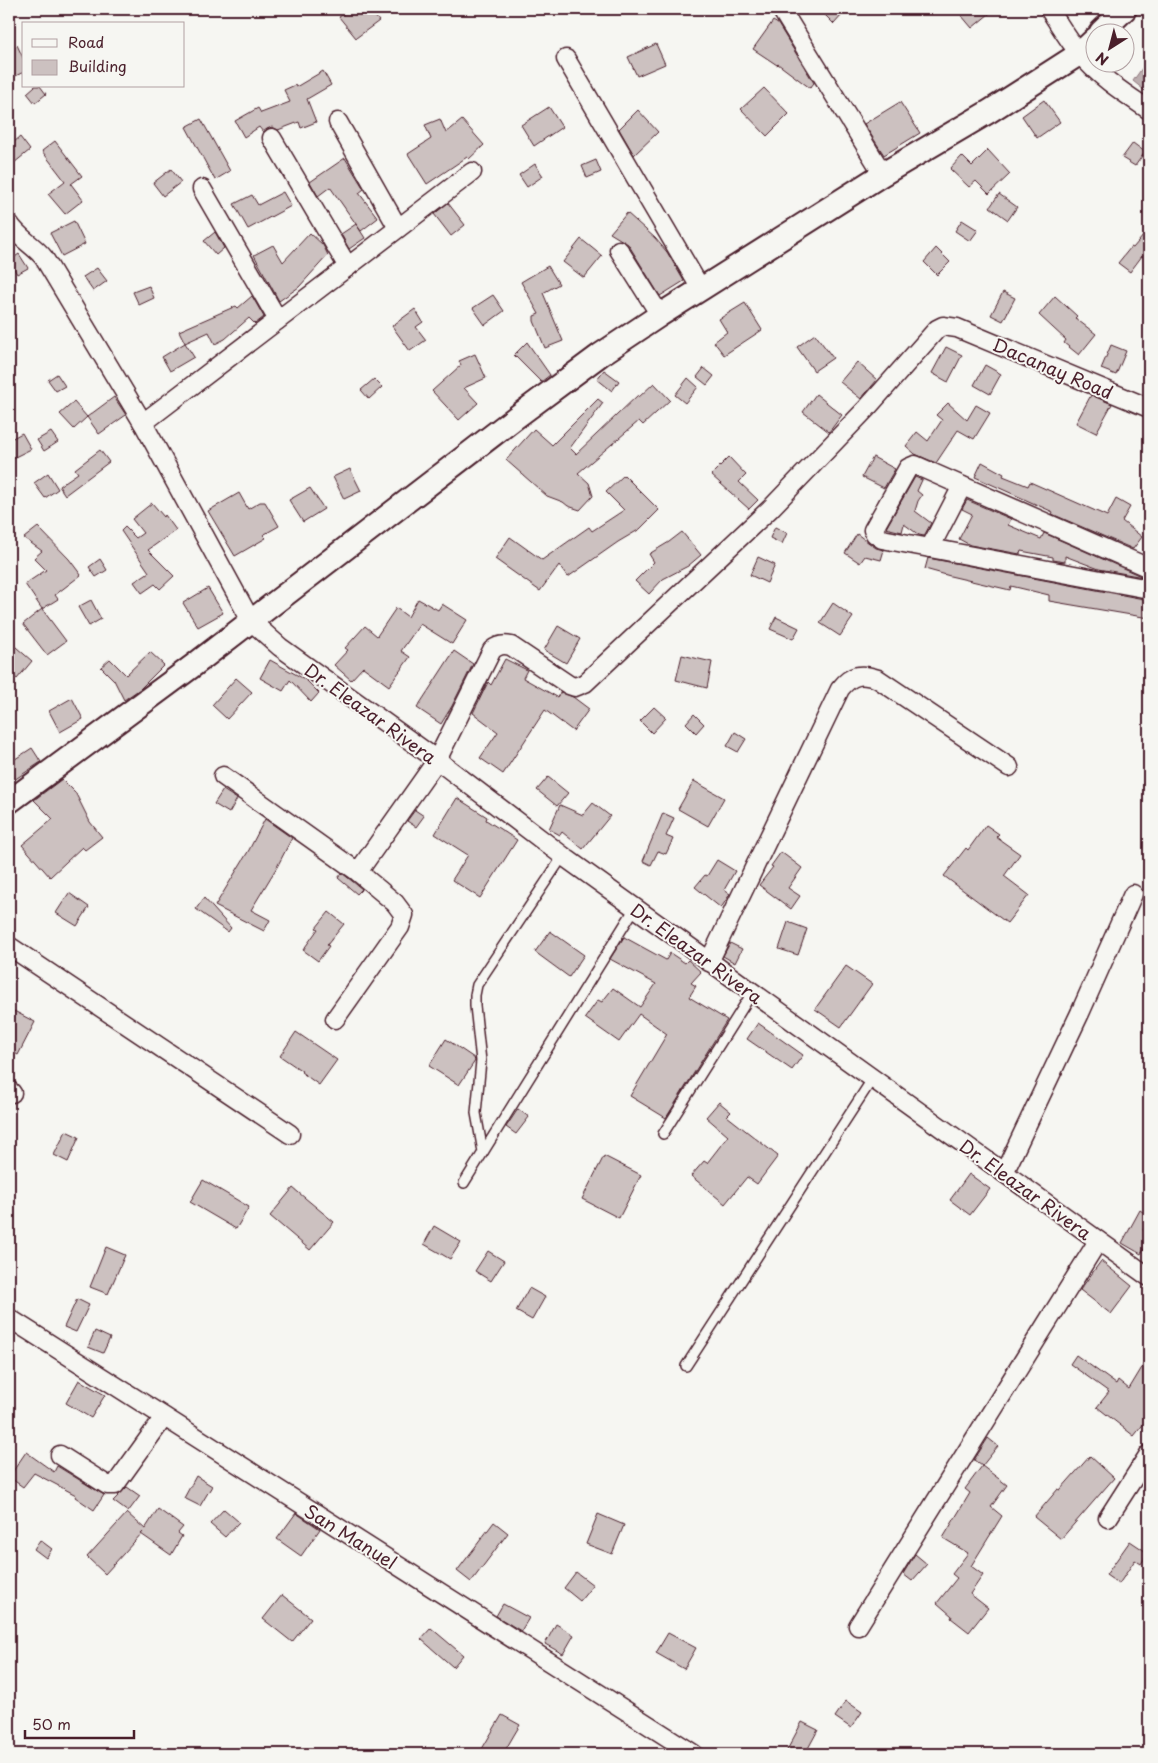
<svg xmlns="http://www.w3.org/2000/svg" width="1158" height="1763" font-family="'Playpen Sans',sans-serif">
	<style>
		.water { fill: #bbadae; stroke: #8e747a }
		.building { fill: #ccc1c0; stroke: #4a1f2b }
		.lines { fill: none; stroke-linecap: round; stroke-linejoin: round }
		.service-casing { stroke: #4a1f2b; stroke-width: 12 }
		.minor-casing { stroke: #4a1f2b; stroke-width: 21 }
		.tertiary-casing { stroke: #4a1f2b; stroke-width: 26 }
		.service { stroke: #f6f6f2; stroke-width: 9 }
		.minor { stroke: #f6f6f2; stroke-width: 18 }
		.tertiary { stroke: #f6f6f2; stroke-width: 22 }
		.labels { text-anchor: middle; dominant-baseline: central; stroke-width: 4; stroke-linejoin: round; paint-order: stroke }
		.street-label { font-size: 18px; fill: #4a1f2b; stroke: #f6f6f2 }
	</style>
	<rect width="100%" height="100%" fill="#f6f6f2"/>
	<filter id="ink" filterUnits="userSpaceOnUse"><feTurbulence type="fractalNoise" baseFrequency=".02" numOctaves="2"/><feDisplacementMap in="SourceGraphic" scale="10" xChannelSelector="R" yChannelSelector="G"/><feConvolveMatrix kernelMatrix="1 2 1 2 8 2 1 2 1" color-interpolation-filters="sRGB"/></filter>
	<g filter="url(#ink)">
		<polygon class="water" points="1145,64 1149,67 1149,94 1133,81"/>
		<g class="building">
			<polygon points="351,9 369,9 379,21 356,38 339,17"/>
			<polygon points="819,9 836,9 842,15 834,24"/>
			<polygon points="956,9 995,9 972,28"/>
			<polygon points="773,21 778,24 814,83 810,88 778,64 777,65 753,49"/>
			<polygon points="656,44 665,64 637,76 628,57"/>
			<polygon points="17,45 24,60 24,72 9,79 9,53"/>
			<polygon points="323,71 331,85 307,99 316,122 301,128 299,122 278,130 272,127 267,129 263,132 259,127 244,137 235,121 258,108 261,113 290,102 284,90 295,85 296,87"/>
			<polygon points="35,86 40,86 46,94 35,103 27,93"/>
			<polygon points="764,88 789,114 767,136 741,109"/>
			<polygon points="1044,100 1060,122 1037,138 1022,116"/>
			<polygon points="900,102 920,133 884,155 864,124"/>
			<polygon points="549,107 562,127 534,146 521,125"/>
			<polygon points="638,110 658,132 634,155 619,129"/>
			<polygon points="201,119 230,171 215,180 186,127"/>
			<polygon points="440,119 446,133 462,120 484,145 469,159 467,157 427,184 408,154 431,139 425,125"/>
			<polygon points="20,137 30,150 14,163 9,156 9,146"/>
			<polygon points="55,141 82,176 71,184 83,200 65,214 48,194 65,181 42,151"/>
			<polygon points="1133,143 1145,152 1135,166 1122,158"/>
			<polygon points="988,150 1010,174 989,194 976,181 969,187 950,169 962,156 972,166"/>
			<polygon points="345,158 364,189 359,193 378,218 361,231 356,224 365,238 349,249 341,234 356,224 330,187 318,196 310,182"/>
			<polygon points="596,160 601,172 587,178 582,166"/>
			<polygon points="535,164 543,176 527,187 519,175"/>
			<polygon points="171,169 181,182 163,196 153,183"/>
			<polygon points="283,192 291,206 248,229 234,204 252,195 258,205"/>
			<polygon points="999,194 1017,207 1008,220 990,207"/>
			<polygon points="448,203 465,225 451,236 434,214"/>
			<polygon points="627,213 655,238 667,252 684,281 660,296 628,244 610,233"/>
			<polygon points="962,220 978,230 970,241 955,231"/>
			<polygon points="74,221 85,244 62,256 50,233"/>
			<polygon points="1149,229 1149,262 1142,256 1130,272 1118,263 1131,247 1133,248"/>
			<polygon points="215,232 224,248 216,255 204,241"/>
			<polygon points="310,233 323,245 328,255 299,287 279,301 254,255 273,245 283,262"/>
			<polygon points="581,239 602,256 584,278 563,262"/>
			<polygon points="936,248 950,262 937,275 924,262"/>
			<polygon points="19,254 28,268 17,274 9,261"/>
			<polygon points="548,266 559,284 543,293 563,341 545,348 534,321 534,316 539,314 521,282"/>
			<polygon points="97,268 107,281 93,291 83,277"/>
			<polygon points="149,286 154,298 139,305 133,292"/>
			<polygon points="1003,292 1015,298 1003,321 991,315"/>
			<polygon points="493,295 504,311 485,325 473,308"/>
			<polygon points="252,296 264,317 255,324 249,318 225,339 215,344 209,332 185,343 179,331 236,306 238,308"/>
			<polygon points="1055,296 1077,316 1075,318 1096,334 1079,355 1064,343 1066,340 1039,315"/>
			<polygon points="745,303 762,330 724,355 714,342 727,332 719,319"/>
			<polygon points="415,309 423,322 416,327 426,340 410,351 392,326"/>
			<polygon points="815,334 833,358 814,371 797,347"/>
			<polygon points="527,342 550,375 541,382 514,355"/>
			<polygon points="185,343 194,357 170,371 162,357"/>
			<polygon points="1111,345 1126,351 1116,375 1101,369"/>
			<polygon points="946,347 962,355 948,382 932,373"/>
			<polygon points="475,354 486,378 464,388 478,403 459,420 432,391 461,365 459,361"/>
			<polygon points="857,362 877,380 861,399 840,382"/>
			<polygon points="985,365 1001,374 990,394 974,385"/>
			<polygon points="704,368 714,376 707,385 697,377"/>
			<polygon points="604,370 619,381 612,391 597,379"/>
			<polygon points="57,374 65,386 56,391 48,380"/>
			<polygon points="688,378 698,387 685,403 675,395"/>
			<polygon points="374,379 382,387 369,399 361,390"/>
			<polygon points="654,383 670,400 643,425 639,421 578,473 589,483 593,496 580,510 568,506 563,502 547,496 506,460 534,429 552,445 598,399 603,403 570,448 576,454 638,395 639,397"/>
			<polygon points="816,394 842,415 829,432 803,412"/>
			<polygon points="1091,395 1112,404 1096,433 1076,423"/>
			<polygon points="114,397 126,415 99,434 87,417"/>
			<polygon points="74,402 87,417 74,429 60,414"/>
			<polygon points="948,403 967,420 976,405 990,413 974,439 958,430 936,463 915,454 906,446 917,432 928,441 942,420 936,415"/>
			<polygon points="51,432 58,442 44,451 37,440"/>
			<polygon points="22,433 31,449 13,458 9,451 9,440"/>
			<polygon points="100,450 109,462 65,495 59,486 78,473 75,469"/>
			<polygon points="729,457 746,475 739,482 758,500 749,509 711,475"/>
			<polygon points="873,457 895,469 884,488 862,477"/>
			<polygon points="982,462 1004,474 1003,476 1028,486 1030,482 1107,516 1116,499 1130,507 1122,521 1142,537 1133,549 1052,514 1053,512 975,477"/>
			<polygon points="350,469 361,491 344,499 333,477"/>
			<polygon points="48,473 58,489 45,498 34,483"/>
			<polygon points="624,475 659,510 640,529 618,542 568,577 559,565 540,591 495,559 510,537 542,560 589,527 592,531 624,510 606,492"/>
			<polygon points="915,477 922,480 917,491 922,495 918,501 915,511 931,523 924,536 919,535 904,524 902,532 886,528"/>
			<polygon points="310,488 324,509 303,522 289,500"/>
			<polygon points="239,493 248,509 260,502 265,502 279,526 263,535 266,538 235,556 208,511"/>
			<polygon points="967,500 1011,519 1008,525 1041,539 1044,533 1143,577 1099,569 1065,556 1065,562 1053,560 1053,557 1021,551 1020,554 970,545 959,539 972,514 962,509"/>
			<polygon points="152,503 164,517 165,515 176,530 148,550 174,576 160,589 155,584 142,593 134,582 149,572 121,531 125,527 136,538 143,533 132,519"/>
			<polygon points="38,527 69,559 81,575 55,595 58,599 42,609 25,584 46,570 34,558 42,551 24,538"/>
			<polygon points="775,527 787,533 782,544 770,538"/>
			<polygon points="682,532 701,555 688,566 663,579 649,594 635,581 654,562 649,554 669,542"/>
			<polygon points="857,534 876,548 884,550 881,560 865,556 860,563 845,553"/>
			<polygon points="758,557 775,565 767,583 750,575"/>
			<polygon points="928,558 1149,600 1149,618 1049,601 1049,595 1011,586 1010,590 950,576 925,569"/>
			<polygon points="100,559 107,570 96,577 89,567"/>
			<polygon points="208,588 223,613 198,627 183,603"/>
			<polygon points="418,599 438,610 442,604 467,620 452,644 420,624 401,651 410,657 389,686 363,667 351,680 334,665 348,650 345,648 365,626 377,636 396,608 408,617"/>
			<polygon points="91,600 101,619 89,626 78,607"/>
			<polygon points="833,603 853,617 840,636 820,623"/>
			<polygon points="42,609 66,641 47,655 23,624"/>
			<polygon points="776,617 799,628 793,639 770,629"/>
			<polygon points="558,626 580,639 566,663 544,650"/>
			<polygon points="9,641 32,661 17,679 9,672"/>
			<polygon points="454,651 473,664 452,706 441,724 417,708"/>
			<polygon points="150,652 164,665 140,689 124,700 114,680 101,667 110,659 126,675"/>
			<polygon points="682,655 712,662 707,688 676,680"/>
			<polygon points="505,659 527,670 523,678 557,697 561,692 573,697 589,709 573,731 545,710 503,774 480,758 498,732 473,713 488,682 491,685"/>
			<polygon points="270,660 306,680 319,693 311,702 290,680 283,691 260,678"/>
			<polygon points="236,678 252,692 227,719 212,705"/>
			<polygon points="72,698 83,719 60,732 49,711"/>
			<polygon points="654,707 666,718 652,733 640,721"/>
			<polygon points="694,714 704,724 696,733 686,723"/>
			<polygon points="735,732 746,739 738,752 727,746"/>
			<polygon points="32,748 41,762 14,780 9,772 9,763"/>
			<polygon points="548,777 568,793 557,806 537,790"/>
			<polygon points="62,779 75,792 90,822 102,837 85,850 82,847 50,877 22,845 53,819 34,800"/>
			<polygon points="694,781 724,798 708,826 678,809"/>
			<polygon points="223,790 237,799 229,813 214,804"/>
			<polygon points="457,798 487,817 486,820 517,840 480,898 452,880 468,855 435,834"/>
			<polygon points="593,803 610,816 583,849 562,832 560,835 549,829 560,805 583,815"/>
			<polygon points="415,810 424,816 416,827 407,821"/>
			<polygon points="663,813 674,818 666,836 673,839 666,854 658,851 651,865 643,861"/>
			<polygon points="265,819 292,838 277,867 251,910 270,920 264,931 215,906 249,850"/>
			<polygon points="986,825 999,834 996,837 1020,854 1004,876 1029,895 1007,923 944,876 966,848 968,850"/>
			<polygon points="781,852 802,868 788,888 800,896 791,909 759,885 773,867 771,866"/>
			<polygon points="717,860 735,871 724,890 730,894 721,908 695,887 705,875 707,876"/>
			<polygon points="342,873 362,889 357,894 338,878"/>
			<polygon points="69,893 89,907 77,926 56,913"/>
			<polygon points="204,898 231,928 228,932 196,909"/>
			<polygon points="329,912 344,924 327,945 329,946 318,961 303,950 318,929 316,928"/>
			<polygon points="788,922 807,929 798,955 779,949"/>
			<polygon points="550,931 584,955 569,977 535,952"/>
			<polygon points="624,937 666,960 670,953 685,963 688,960 701,972 691,983 696,986 689,997 727,1020 666,1118 630,1096 667,1034 639,1014 619,1042 585,1018 598,1000 602,1002 613,988 640,1007 656,984 610,959"/>
			<polygon points="730,943 742,949 735,963 723,956"/>
			<polygon points="846,966 872,984 841,1027 815,1009"/>
			<polygon points="14,1011 35,1022 18,1055 9,1050 9,1021"/>
			<polygon points="758,1023 803,1055 792,1070 747,1039"/>
			<polygon points="296,1032 337,1060 319,1085 301,1072 302,1071 280,1056"/>
			<polygon points="446,1039 474,1058 475,1061 459,1085 429,1066"/>
			<polygon points="719,1102 731,1112 727,1116 778,1156 757,1184 747,1177 725,1204 691,1176 704,1161 707,1163 728,1136 706,1117"/>
			<polygon points="518,1109 529,1117 516,1134 506,1127"/>
			<polygon points="66,1131 79,1137 68,1162 54,1155"/>
			<polygon points="604,1156 641,1175 619,1218 582,1199"/>
			<polygon points="969,1174 990,1189 970,1215 950,1200"/>
			<polygon points="203,1180 249,1207 236,1229 190,1202"/>
			<polygon points="293,1188 334,1222 310,1250 270,1216"/>
			<polygon points="1140,1210 1149,1216 1149,1220 1143,1230 1149,1234 1149,1241 1141,1254 1122,1243"/>
			<polygon points="434,1226 461,1242 450,1259 424,1244"/>
			<polygon points="106,1247 125,1255 108,1294 90,1287"/>
			<polygon points="488,1251 504,1261 491,1281 475,1271"/>
			<polygon points="1101,1261 1132,1286 1111,1314 1080,1290"/>
			<polygon points="529,1288 545,1297 532,1320 516,1311"/>
			<polygon points="77,1299 89,1305 76,1332 64,1327"/>
			<polygon points="95,1331 110,1338 103,1353 88,1347"/>
			<polygon points="1076,1355 1116,1384 1118,1380 1129,1389 1149,1356 1149,1417 1134,1436 1097,1407 1109,1392 1070,1364"/>
			<polygon points="79,1380 105,1395 91,1418 66,1403"/>
			<polygon points="988,1438 998,1446 982,1466 974,1460"/>
			<polygon points="26,1452 54,1472 57,1466 104,1495 94,1510 75,1497 76,1495 34,1473 23,1487 9,1477"/>
			<polygon points="1090,1456 1114,1478 1061,1539 1034,1517 1058,1489 1060,1490"/>
			<polygon points="982,1466 1007,1485 991,1507 1002,1516 971,1566 983,1575 970,1594 988,1608 969,1632 951,1618 952,1616 937,1603 957,1578 952,1574 968,1553 943,1538 970,1493 965,1489"/>
			<polygon points="196,1476 212,1486 200,1506 184,1498"/>
			<polygon points="127,1487 140,1496 128,1512 113,1501"/>
			<polygon points="158,1509 183,1527 178,1533 182,1536 171,1555 141,1534 143,1532 105,1574 87,1557 127,1513 145,1529"/>
			<polygon points="224,1509 239,1522 225,1537 210,1524"/>
			<polygon points="296,1513 320,1529 301,1556 277,1539"/>
			<polygon points="598,1514 624,1525 612,1554 586,1544"/>
			<polygon points="494,1522 508,1533 471,1582 457,1571"/>
			<polygon points="40,1540 52,1549 46,1558 34,1549"/>
			<polygon points="1130,1541 1148,1553 1141,1564 1135,1560 1119,1584 1106,1575"/>
			<polygon points="915,1554 927,1564 912,1581 903,1574"/>
			<polygon points="576,1572 593,1585 580,1601 564,1588"/>
			<polygon points="282,1595 311,1618 292,1642 263,1619"/>
			<polygon points="503,1604 529,1618 521,1631 496,1616"/>
			<polygon points="556,1624 574,1635 563,1654 545,1644"/>
			<polygon points="431,1628 463,1655 453,1667 421,1639"/>
			<polygon points="668,1633 696,1648 684,1669 656,1653"/>
			<polygon points="846,1701 862,1712 851,1728 835,1717"/>
			<polygon points="502,1715 520,1725 514,1735 503,1754 479,1754"/>
			<polygon points="802,1722 818,1730 805,1754 785,1754"/>
		</g>
		<g class="lines">
			<defs>
				<g id="service">
					<polyline points="663,1134 752,993"/>
					<polyline points="483,1152 476,1113 481,1061 475,1006 475,995 477,985 563,856"/>
					<polyline points="464,1183 635,908"/>
					<polyline points="686,1366 873,1078"/>
				</g>
				<g id="minor">
					<polyline points="781,9 883,174"/>
					<path d="M1049,9C1059,24 1068,40 1080,54C1099,77 1124,93 1149,110"/>
					<polyline points="566,59 701,289"/>
					<polyline points="338,122 398,228"/>
					<polyline points="272,138 348,267"/>
					<polyline points="202,189 278,320"/>
					<path d="M9,223C18,238 34,245 44,258L143,423L251,621L280,647L437,760L563,856L1149,1277"/>
					<polyline points="619,250 660,315"/>
					<polyline points="143,423 472,172"/>
					<polyline points="930,548 962,486"/>
					<polyline points="1149,568 915,465 908,468 873,530 875,534 882,539 1149,589"/>
					<polyline points="223,776 358,872 395,903 404,915 400,927 335,1019"/>
					<path d="M358,872L437,760L492,650C498,645 503,644 511,646L569,685L575,687L585,683L770,509L867,408L937,329L943,326L957,328L1149,408"/>
					<polyline points="9,946 290,1134"/>
					<path d="M709,962L840,689C852,674 861,673 878,679L1009,767"/>
					<polyline points="9,1090 12,1093"/>
					<polyline points="1004,1173 1080,1013 1133,894"/>
					<polyline points="9,1318 694,1754"/>
					<polyline points="60,1455 107,1485 115,1485 164,1417"/>
					<polyline points="1108,1518 1149,1454"/>
					<polyline points="858,1626 1098,1241"/>
				</g>
				<g id="tertiary">
					<polyline points="1101,32 1125,9"/>
					<polyline points="9,802 194,665 515,418 600,355 660,315 883,174 990,111 1079,54 1096,38"/>
				</g>
			</defs>
			<use href="#service" class="service-casing"/>
			<use href="#minor" class="minor-casing"/>
			<use href="#tertiary" class="tertiary-casing"/>
			<use href="#service" class="service"/>
			<use href="#minor" class="minor"/>
			<use href="#tertiary" class="tertiary"/>
		</g>
	</g>
	<g class="labels">
		<g class="street-label">
			<text transform="translate(1053 368) rotate(23)">Dacanay Road</text>
			<text transform="translate(371 713) rotate(36)">Dr. Eleazar Rivera</text>
			<text transform="translate(697 953) rotate(36)">Dr. Eleazar Rivera</text>
			<text transform="translate(1026 1189) rotate(36)">Dr. Eleazar Rivera</text>
			<text transform="translate(351 1536) rotate(32)">San Manuel</text>
		</g>
	</g>
	<rect width="1158" height="1763" fill="none" stroke="#f6f6f2" stroke-width="30"/>
	<rect x="15" y="15" width="1128" height="1733" fill="none" stroke="#4a1f2b" stroke-width="2" filter="url(#ink)"/>
	<rect x="22" y="22" width="162" height="65" fill="#f6f6f2" stroke="#b1a0a2"/>
	<rect x="32" y="39" width="25" height="8" fill="#f6f6f2" stroke="#b1a0a2"/>
	<text x="68" y="48" font-size="15" fill="#4a1f2b">Road</text>
	<rect x="32" y="60" width="25" height="15" fill="#ccc1c0" stroke="#b1a0a2"/>
	<text x="68" y="72" font-size="15" fill="#4a1f2b">Building</text>
	<g transform="translate(1110 48) rotate(216)"><circle r="24" fill="#f6f6f2" stroke="#b1a0a2"/>
	<path d="M0-4L9 19L0 12L-9 19Z" fill="#4a1f2b"/>
	<text y="-8" font-size="14" font-weight="bold" text-anchor="middle" fill="#4a1f2b">N</text>
	</g>
	<path d="M25 1730v8h109v-8" fill="none" stroke="#4a1f2b" stroke-width="2.5"/>
	<text x="32" y="1730" font-size="15" fill="#4a1f2b" stroke="#f6f6f2" stroke-width="4" paint-order="stroke">50 m</text>
</svg>
